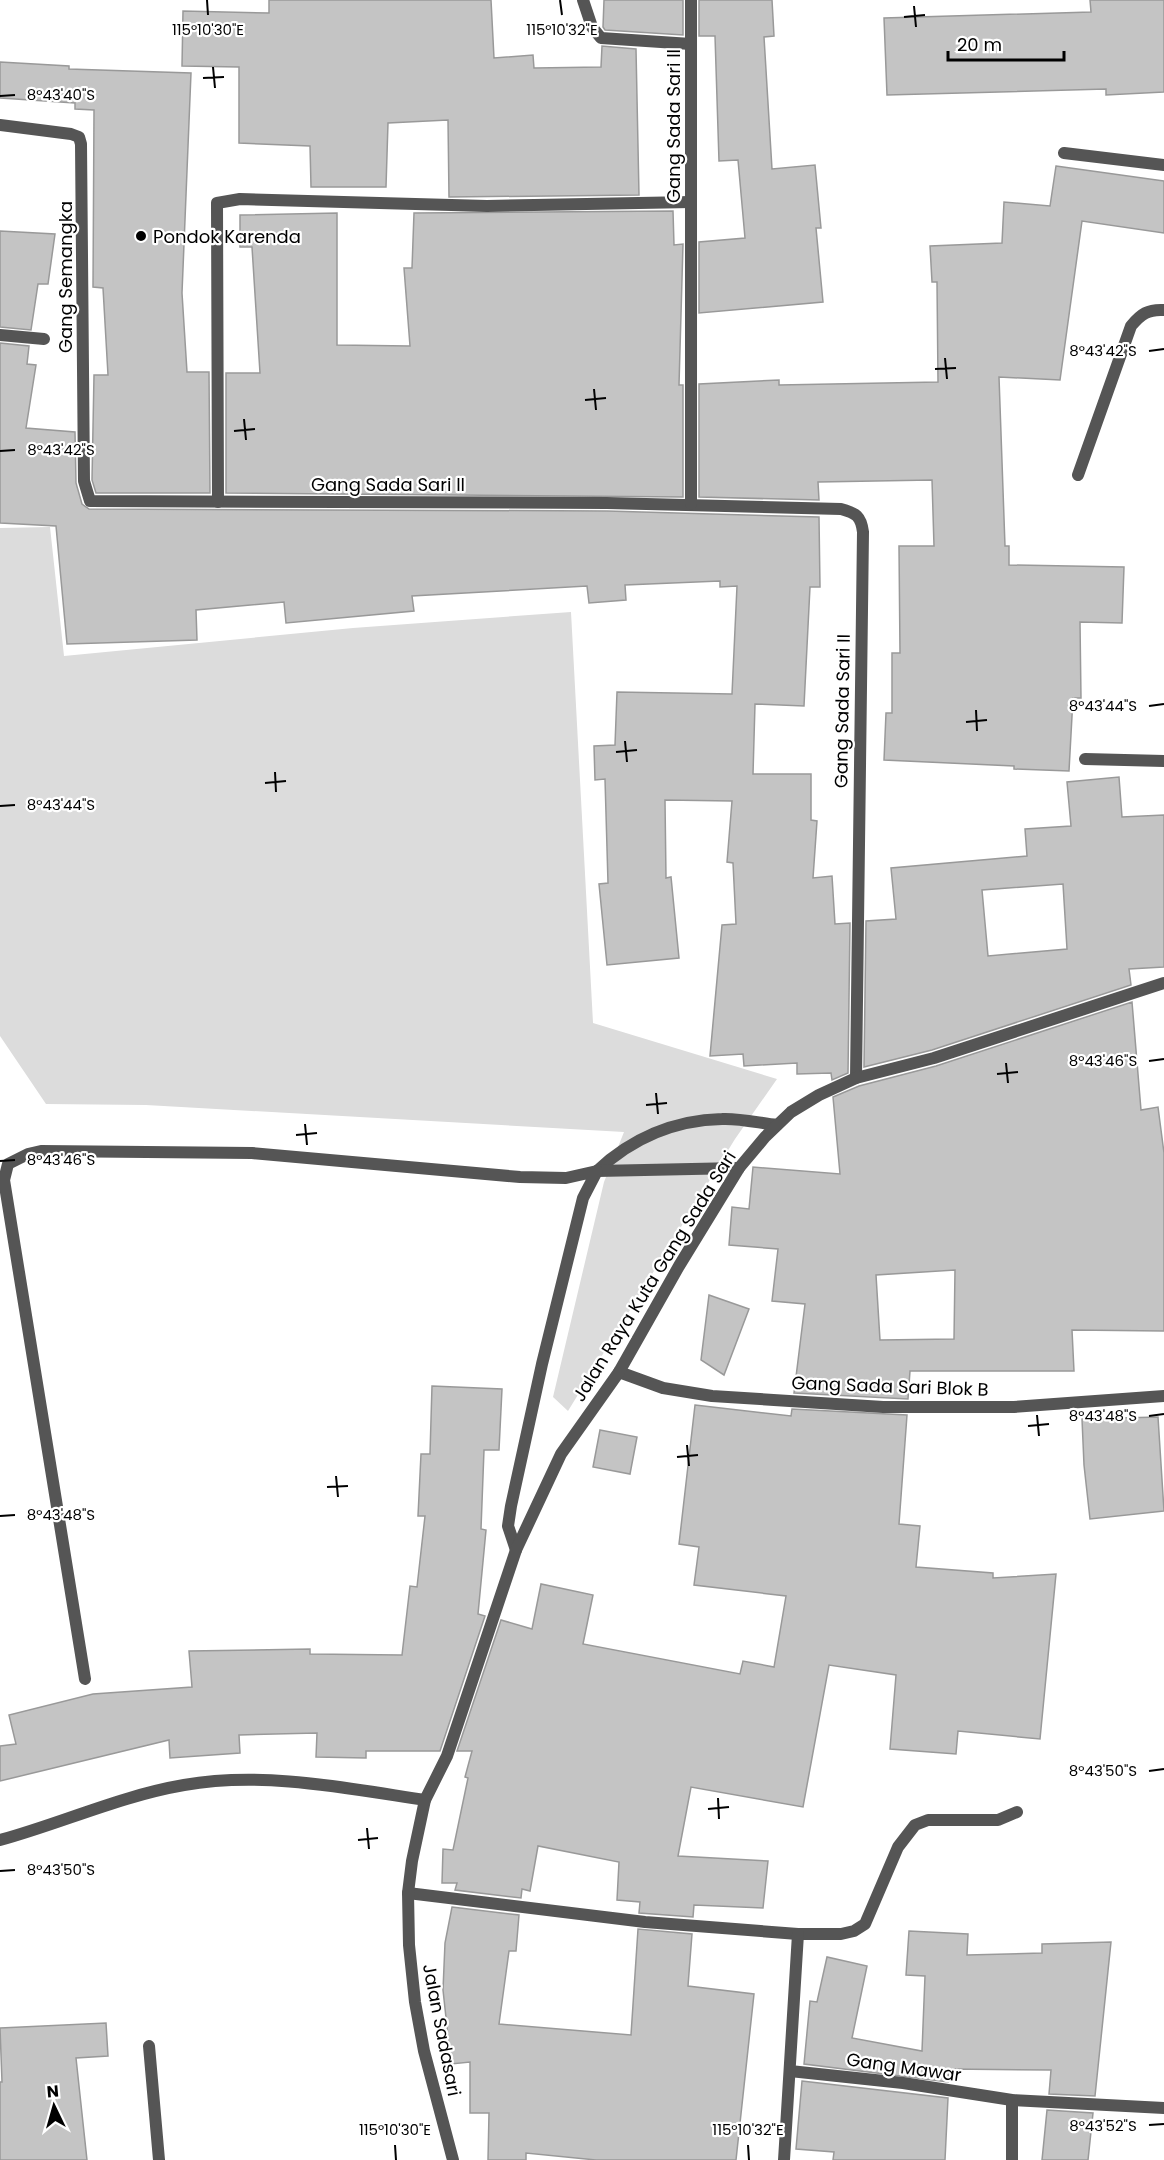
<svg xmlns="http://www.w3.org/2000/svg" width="1164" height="2160" font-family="Poppins,sans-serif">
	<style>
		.grass { fill: #dcdcdc }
		.building { fill: #c4c4c4; stroke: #999; stroke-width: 1.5; fill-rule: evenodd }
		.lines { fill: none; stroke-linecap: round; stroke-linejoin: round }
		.lane { stroke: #555; stroke-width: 12 }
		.street { stroke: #555; stroke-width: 12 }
		.ticks { fill: none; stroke: #000; stroke-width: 2 }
		.poi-dot { fill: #000; stroke: #fff; stroke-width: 2 }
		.labels { text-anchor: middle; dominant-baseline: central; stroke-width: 4.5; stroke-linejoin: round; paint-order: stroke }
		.street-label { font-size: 18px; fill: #000; stroke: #fff }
		.poi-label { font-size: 18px; fill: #000; stroke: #fff; text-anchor: start }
		.ticks-label { font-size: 15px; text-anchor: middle; fill: #000; stroke: #fff; stroke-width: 4.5; stroke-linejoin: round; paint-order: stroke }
	</style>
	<rect width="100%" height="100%" fill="#fff"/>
	<polygon class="grass" points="50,527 64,656 353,628 571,612 593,1023 777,1079 735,1139 568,1411 553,1397 604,1182 624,1132 146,1105 46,1104 0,1036 0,528"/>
	<g class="building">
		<polygon points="269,0 491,0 494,58 533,55 534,68 601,67 602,46 636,49 639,195 449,197 448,120 388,123 386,187 311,187 310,146 239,143 239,67 182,66 183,11 269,13"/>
		<polygon points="604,0 683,0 683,35 605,30 603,27"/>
		<polygon points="699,0 772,0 774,36 764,37 772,169 815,165 821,228 816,228 823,302 699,313 699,242 745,238 738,160 719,161 715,36 699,36"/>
		<polygon points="1090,0 1164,0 1164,92 1106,95 1106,89 887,95 884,18 1091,12"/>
		<polygon points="0,62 69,66 69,69 191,73 182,293 187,372 209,372 210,493 96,493 92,480 94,375 108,375 103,288 93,287 94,110 75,109 75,103 0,98"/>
		<polygon points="1056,166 1164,181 1164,233 1082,221 1060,380 999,377 1005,546 1009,546 1009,565 1124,567 1122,623 1080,622 1081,698 1073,698 1069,771 1014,769 1014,766 884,760 886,713 892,713 892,653 900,653 899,546 934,546 932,480 818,482 819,500 699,497 699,384 779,380 779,385 938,382 937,282 932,282 930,246 1002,243 1004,202 1050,206"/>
		<polygon points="673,211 674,245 683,244 679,385 683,385 683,497 226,493 226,373 260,373 252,247 240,247 240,215 337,213 337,345 410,346 404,268 412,268 414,213"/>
		<polygon points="0,231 55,234 48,284 38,284 31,330 0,327"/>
		<polygon points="0,343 29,346 27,364 36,365 26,428 75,432 76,483 82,504 89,509 607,511 819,517 820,587 810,587 804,706 755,704 753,774 811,774 811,820 817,821 813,878 832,876 835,924 850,923 848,1073 832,1080 831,1073 797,1074 797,1063 744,1066 743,1054 710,1056 722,925 736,924 733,863 727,862 732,801 665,800 666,878 671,877 679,958 607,965 599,884 608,883 605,779 595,780 594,746 615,745 617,692 732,694 737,586 720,587 720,581 625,585 626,600 589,603 587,586 412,596 414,611 286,623 284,602 196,610 197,640 67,644 56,526 0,523"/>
		<path d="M1119,777L1122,817L1164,815V967L1129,969L1131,985L932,1050L864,1067L866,921L896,919L891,868L1027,856L1025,829L1071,826L1067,782ZM1063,884L1067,949L988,956L982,890Z"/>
		<path d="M1132,1002L1141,1110L1158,1107L1164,1153V1331L1072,1330L1074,1371H910L908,1399L794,1393L805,1304L772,1301L778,1249L729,1245L732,1207L749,1209L753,1167L840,1174L833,1097L859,1086L936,1066ZM955,1270L954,1339L880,1340L876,1275Z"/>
		<polygon points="709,1295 749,1309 724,1375 701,1360"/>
		<polygon points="432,1386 502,1389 499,1450 484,1450 481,1529 486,1530 478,1614 485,1616 440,1751 366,1751 366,1758 316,1757 317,1733 239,1735 240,1753 170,1758 169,1740 0,1781 0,1746 16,1744 9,1715 93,1694 192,1687 189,1651 310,1649 310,1654 402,1655 410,1586 417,1587 425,1516 418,1516 421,1454 430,1454"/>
		<polygon points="695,1405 791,1416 792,1409 907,1415 899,1524 920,1526 916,1567 993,1573 993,1578 1056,1574 1040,1739 958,1731 956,1754 890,1749 896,1675 829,1665 803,1807 691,1787 678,1856 768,1861 763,1908 694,1905 693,1917 639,1913 640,1902 617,1900 619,1862 538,1846 530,1891 522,1889 521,1898 455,1890 457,1883 442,1883 443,1849 453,1850 468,1778 465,1777 472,1751 457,1751 501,1620 532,1629 541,1584 593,1595 583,1644 740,1674 743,1661 774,1667 786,1596 694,1585 699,1547 679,1544"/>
		<polygon points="1158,1417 1164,1511 1090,1519 1084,1465 1082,1419"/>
		<polygon points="600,1430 637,1437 630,1474 593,1467"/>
		<polygon points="452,1907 519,1915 516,1951 509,1951 499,2024 631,2035 638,1929 692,1934 688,1986 754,1994 736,2160 596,2160 526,2153 526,2160 488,2160 489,2113 470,2113 470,2062 451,2064 443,1990 445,1943"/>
		<polygon points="909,1931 968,1934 967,1955 1042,1953 1042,1944 1111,1942 1095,2096 1049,2094 1051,2070 949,2069 948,2082 804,2064 810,2001 817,2002 827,1957 867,1966 852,2038 922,2051 925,1976 906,1975"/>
		<polygon points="106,2023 108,2056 76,2058 87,2160 0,2160 0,2082 2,2082 0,2028"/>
		<polygon points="802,2081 948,2098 945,2160 833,2160 834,2152 796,2149"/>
		<polygon points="1047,2110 1093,2113 1088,2160 1042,2160"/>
	</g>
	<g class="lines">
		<g class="lane">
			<polyline points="1064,153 1164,165"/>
			<path d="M1078,475L1131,326C1141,314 1148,309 1164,310"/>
		</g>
		<g class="street">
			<polyline points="583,0 592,27 601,38 691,44"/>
			<path d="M0,125L71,134L79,137L81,144L84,481L90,501L607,503L841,509C856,513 861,516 863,532L856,1078"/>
			<polyline points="0,335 44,339"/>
			<polyline points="218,502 217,203 240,199 487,206 691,202"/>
			<polyline points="691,504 691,0"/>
			<polyline points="1085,759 1164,761"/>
			<path d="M597,1171C631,1139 674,1120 722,1119C739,1118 759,1123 777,1125"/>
			<polyline points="597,1171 739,1168"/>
			<polyline points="619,1372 663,1388 712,1396 883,1407 1014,1407 1164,1396"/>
			<polyline points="85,1679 4,1180 8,1164 28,1154 41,1151 252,1153 520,1177 566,1178 597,1171 583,1198 542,1364 511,1506 508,1526 516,1550"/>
			<path d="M0,1840C62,1823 120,1796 184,1785C263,1771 346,1788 425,1800"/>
			<polyline points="408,1893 645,1922 798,1934 841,1934 854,1931 865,1924 898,1847 915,1825 928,1820 998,1820 1017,1812"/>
			<polyline points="149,2046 159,2160"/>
			<polyline points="790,2071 903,2083 1012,2100 1164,2108"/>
			<polyline points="453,2160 424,2051 415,2002 409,1945 408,1893 412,1861 425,1800 447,1756 516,1550 561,1454 619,1372 679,1266 739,1168 765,1137 791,1112 819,1095 856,1078 934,1058 1164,983"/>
			<polyline points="784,2160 798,1934"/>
			<polyline points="1012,2160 1012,2100"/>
		</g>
	</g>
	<path class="ticks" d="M207,0L208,15M560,0L562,15M914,6L916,27M904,17L925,15M213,67L215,88M203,78L224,77M0,96L15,95M1149,351L1164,349M945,358L947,379M935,369L956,368M594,389L596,410M585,400L606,398M244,419L246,440M234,431L255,429M0,451L15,450M1149,706L1164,704M976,710L977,731M966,722L987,720M625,741L627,762M616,752L637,750M275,772L276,792M265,783L286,781M0,806L15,805M1149,1061L1164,1059M1006,1063L1008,1083M997,1074L1018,1072M656,1093L658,1114M646,1105L667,1103M305,1124L307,1145M296,1135L317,1133M0,1161L15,1160M1037,1415L1039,1436M1149,1416L1164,1414M1028,1426L1049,1424M687,1445L689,1466M677,1457L698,1455M336,1476L338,1497M327,1487L348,1486M0,1516L15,1515M1149,1771L1164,1769M718,1798L719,1819M708,1809L729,1807M367,1828L369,1849M358,1840L378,1838M0,1871L15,1870M1149,2125L1164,2124M395,2145L396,2160M748,2145L749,2160"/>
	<circle class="poi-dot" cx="141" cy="236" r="6"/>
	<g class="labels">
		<g class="street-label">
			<text transform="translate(673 126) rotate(-90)">Gang Sada Sari II</text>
			<text transform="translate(65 277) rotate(-90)">Gang Semangka</text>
			<text x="388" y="484">Gang Sada Sari II</text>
			<text transform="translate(842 711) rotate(-89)">Gang Sada Sari II</text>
			<text transform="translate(654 1276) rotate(-58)">Jalan Raya Kuta Gang Sada Sari</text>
			<text transform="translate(890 1386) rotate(2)">Gang Sada Sari Blok B</text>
			<text transform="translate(442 2030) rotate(79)">Jalan Sadasari</text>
			<text transform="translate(904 2067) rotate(8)">Gang Mawar</text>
		</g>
		<g class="poi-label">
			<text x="153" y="236">Pondok Karenda</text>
		</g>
	</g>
	<g class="ticks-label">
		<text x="208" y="35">115°10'30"E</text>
		<text x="562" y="35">115°10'32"E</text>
		<text x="61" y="100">8°43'40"S</text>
		<text x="1103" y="356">8°43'42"S</text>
		<text x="61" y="455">8°43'42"S</text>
		<text x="1103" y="711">8°43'44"S</text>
		<text x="61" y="810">8°43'44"S</text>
		<text x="1103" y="1066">8°43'46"S</text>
		<text x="61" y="1165">8°43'46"S</text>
		<text x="1103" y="1421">8°43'48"S</text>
		<text x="61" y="1520">8°43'48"S</text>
		<text x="1103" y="1776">8°43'50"S</text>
		<text x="61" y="1875">8°43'50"S</text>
		<text x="1103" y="2131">8°43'52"S</text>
		<text x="395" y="2135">115°10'30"E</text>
		<text x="748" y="2135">115°10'32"E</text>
	</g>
	<g transform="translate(54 2106) rotate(355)" stroke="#ffffff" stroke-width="4.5" paint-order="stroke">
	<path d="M0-4.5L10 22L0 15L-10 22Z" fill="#000000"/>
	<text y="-9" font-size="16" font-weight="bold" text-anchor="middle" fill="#000000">N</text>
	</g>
	<path d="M948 51v9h116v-9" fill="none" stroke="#000000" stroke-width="3"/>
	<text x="957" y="51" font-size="18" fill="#000000" stroke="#ffffff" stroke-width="4.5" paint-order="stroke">20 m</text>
</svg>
